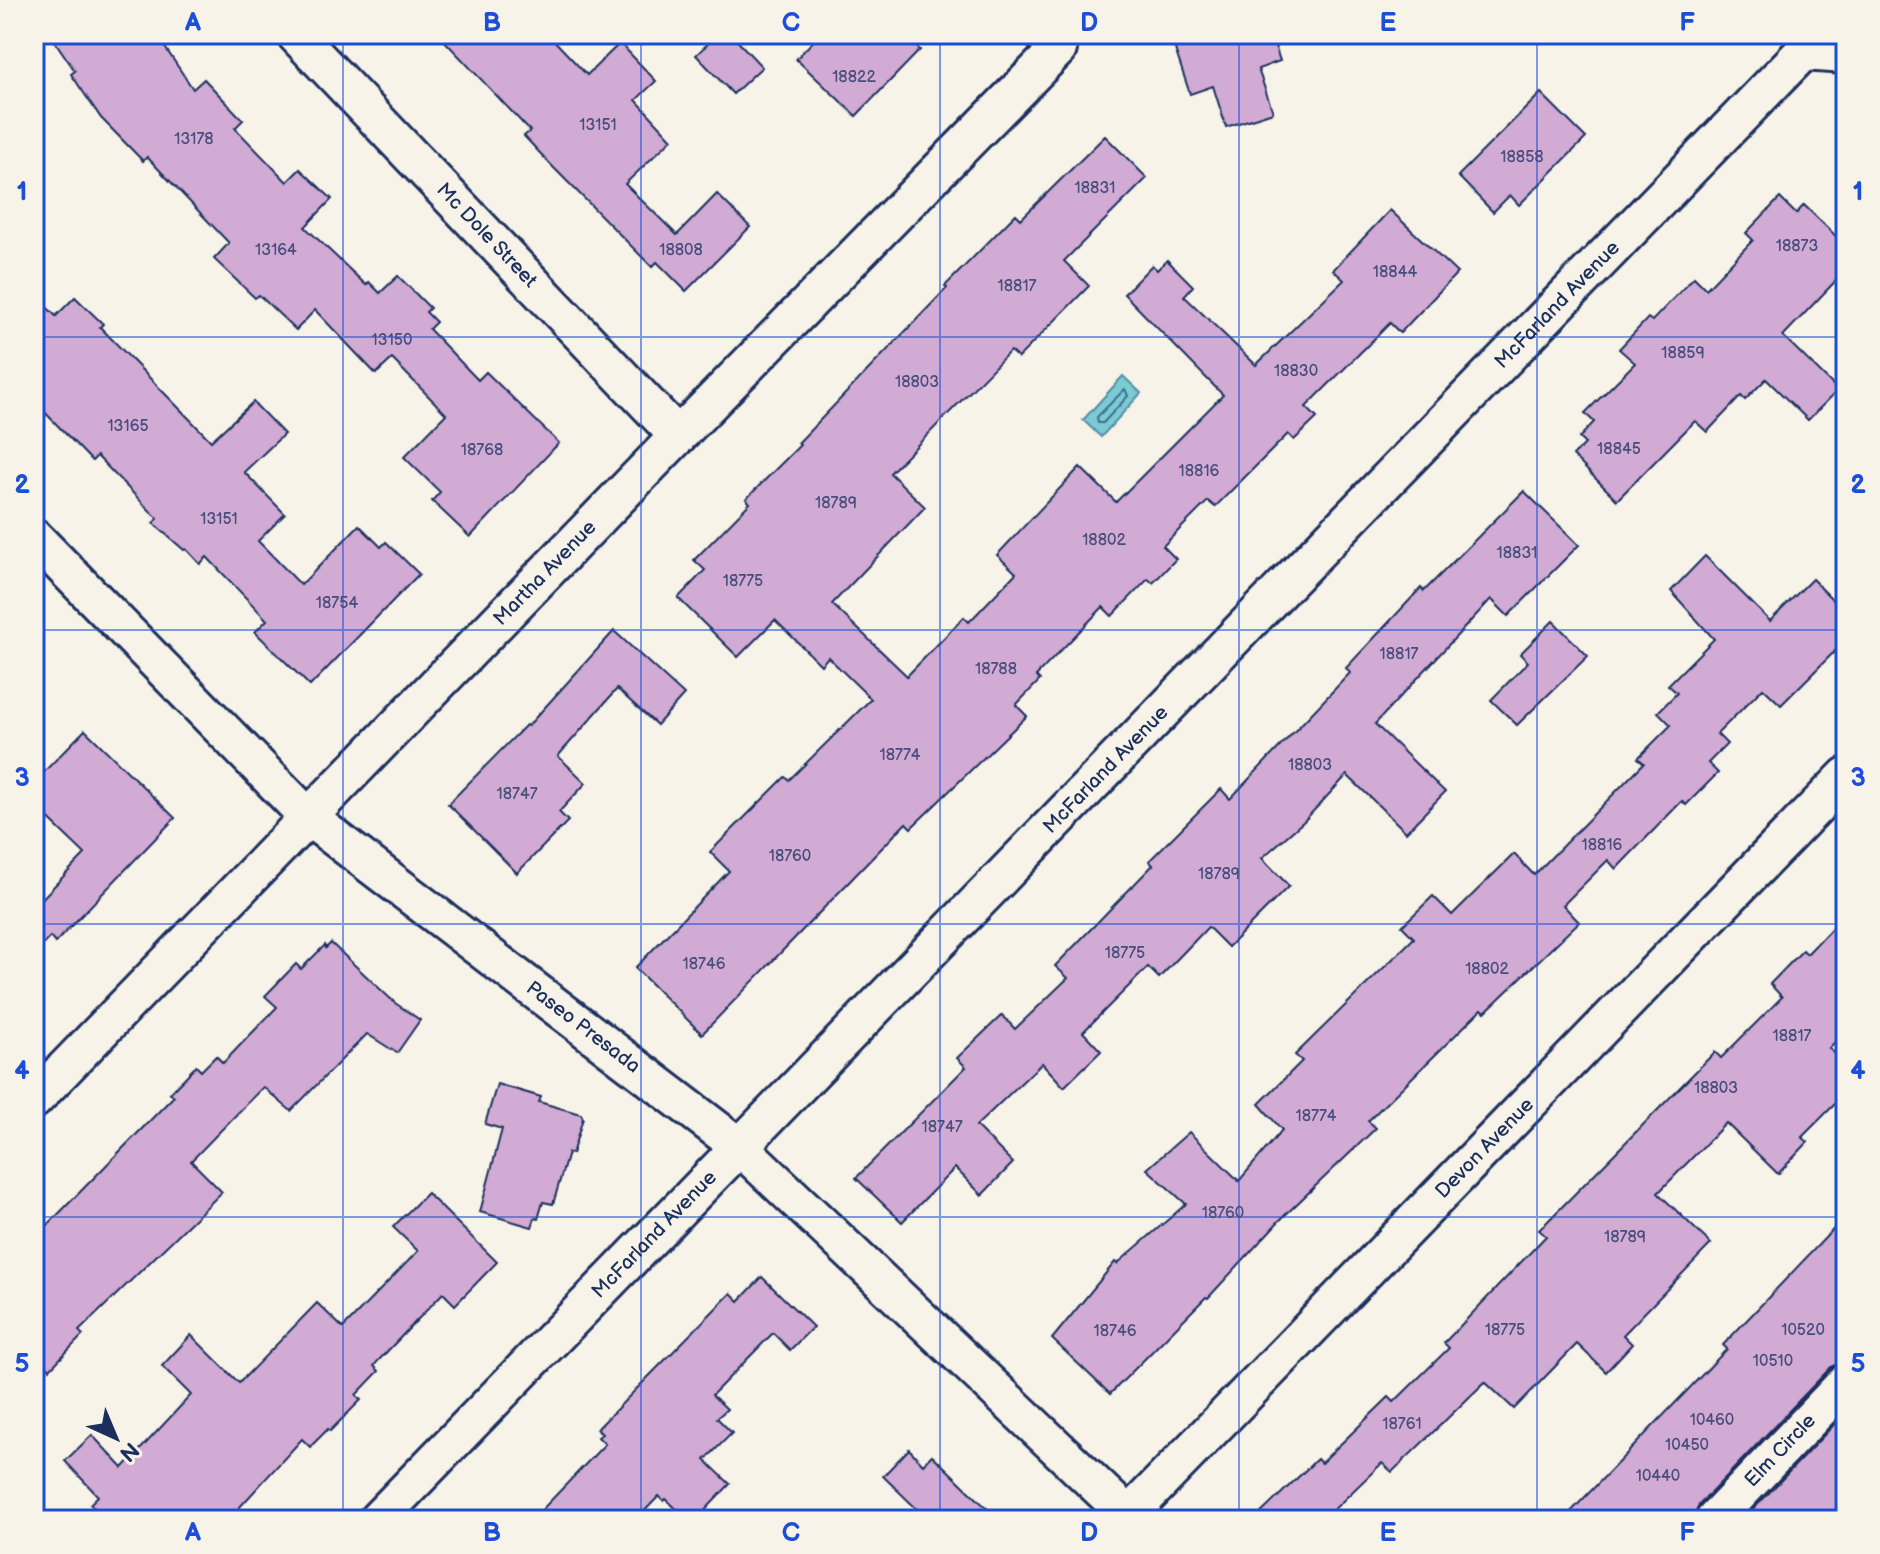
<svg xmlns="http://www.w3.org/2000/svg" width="1880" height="1554" font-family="'Balsamiq Sans',sans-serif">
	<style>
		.water { fill: #7acbd3; stroke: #548da4; stroke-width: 2 }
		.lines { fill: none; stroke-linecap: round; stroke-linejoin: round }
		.shore { stroke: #416d8d; stroke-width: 2 }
		.building { fill: #d1abd4; stroke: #1b2f5e; stroke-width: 2 }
		.minor-casing { stroke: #1b2f5e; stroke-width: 42 }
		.minor { stroke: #f7f3e8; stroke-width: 36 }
		.grid { fill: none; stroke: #1d4ed8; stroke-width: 2; stroke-opacity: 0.55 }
		.labels { text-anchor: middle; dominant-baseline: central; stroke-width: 6; stroke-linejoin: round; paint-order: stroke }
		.number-label { font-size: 16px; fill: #484e7c }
		.street-label { font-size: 20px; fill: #1b2f5e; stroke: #f7f3e8 }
		.neatline { fill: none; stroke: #1d4ed8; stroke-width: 3 }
		.grid-label { font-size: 26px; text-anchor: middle; font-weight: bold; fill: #1d4ed8 }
	</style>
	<rect width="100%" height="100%" fill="#f7f3e8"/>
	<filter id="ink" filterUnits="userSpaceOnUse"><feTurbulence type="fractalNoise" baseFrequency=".0125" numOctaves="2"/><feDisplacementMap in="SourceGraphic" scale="16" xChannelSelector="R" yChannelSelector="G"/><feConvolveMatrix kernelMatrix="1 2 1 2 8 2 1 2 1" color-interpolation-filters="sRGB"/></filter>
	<g filter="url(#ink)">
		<polygon class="water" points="1123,376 1141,393 1101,437 1083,420"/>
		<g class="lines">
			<polygon class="shore" points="1125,389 1128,396 1103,423 1098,423 1097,417"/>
		</g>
		<g class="building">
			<polygon points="50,34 156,34 193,89 204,79 243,120 235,128 287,182 300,169 332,199 305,227 366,285 369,282 380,293 398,276 430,308 426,312 436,322 429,329 478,380 486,372 559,443 470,537 432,501 440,492 404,457 446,414 392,359 376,374 315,310 296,330 259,295 255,298 214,259 229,243 147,157 143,161 101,118 71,74 75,71"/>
			<polygon points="438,34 548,34 587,75 620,43 656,81 636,100 672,139 625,184 677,235 717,194 750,227 686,291 657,262 652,267 553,167 524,136 530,131"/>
			<polygon points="718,34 731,34 762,67 733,94 696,55"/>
			<polygon points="820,34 903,34 920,50 856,116 796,59"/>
			<polygon points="1170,34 1271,34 1280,61 1258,69 1273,112 1226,127 1213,86 1190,94"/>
			<polygon points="1541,93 1586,138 1519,205 1510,195 1493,212 1458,176"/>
			<polygon points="1105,136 1147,178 1064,261 1089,286 1018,358 1010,351 890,473 925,507 832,604 907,676 964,617 969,622 1016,573 997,555 1080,467 1116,502 1223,395 1124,294 1152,265 1157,270 1167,260 1193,286 1184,296 1256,365 1344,280 1333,270 1390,210 1457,273 1400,333 1390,323 1306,407 1317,418 1294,440 1288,434 1215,507 1208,501 1163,546 1176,559 1153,583 1148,579 1112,616 1103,607 1036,676 1040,680 1016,705 1027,716 911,828 906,823 702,1034 635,968 729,871 710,852 785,777 789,780 871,699 828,657 821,665 775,620 738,657 678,598 705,570 694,560 750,503 746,499 800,445 798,443 947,288 945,286 1016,214 1021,219"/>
			<polygon points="1780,198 1796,214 1804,205 1846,246 1846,270 1783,336 1838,390 1808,420 1766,379 1745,400 1741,396 1707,432 1695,421 1617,500 1573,456 1585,444 1579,438 1594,422 1585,413 1635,363 1619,349 1648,318 1652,321 1694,277 1706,289 1753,240 1746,233"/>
			<polygon points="34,295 56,316 75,297 103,324 100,327 211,441 253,402 284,434 244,472 285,514 258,541 301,585 359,525 381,547 386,542 419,574 310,686 255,632 267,620 207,557 200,564 186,549 184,550 153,523 158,519 97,456 92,461 34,401"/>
			<polygon points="1524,491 1579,545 1508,616 1491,599 1375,724 1445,792 1406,832 1347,775 1304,821 1262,858 1289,886 1228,947 1208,927 1159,978 1148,967 1083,1032 1101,1051 1064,1087 1042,1063 976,1126 1013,1163 982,1195 955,1168 902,1222 856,1178 966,1067 957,1058 1002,1015 1015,1029 1068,978 1055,966 1153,865 1149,861 1221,789 1230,799 1350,673 1346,668 1421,588 1424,591"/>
			<polygon points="1705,556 1770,621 1812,579 1846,613 1846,640 1781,705 1763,688 1717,734 1727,744 1708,763 1718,773 1686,805 1682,801 1616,869 1608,860 1563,905 1579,922 1485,1012 1482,1009 1368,1121 1376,1128 1279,1221 1208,1298 1206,1297 1110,1394 1052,1339 1115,1262 1117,1264 1186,1204 1147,1169 1189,1132 1239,1181 1282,1130 1259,1104 1302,1061 1295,1055 1414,938 1402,926 1433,896 1452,915 1514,854 1534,875 1644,763 1638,758 1671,725 1658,712 1677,693 1668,685 1714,639 1671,591"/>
			<polygon points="1553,621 1588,656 1517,725 1491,700 1528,662 1520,654"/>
			<polygon points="614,631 684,695 657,725 617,689 558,756 586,783 559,812 568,821 517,873 448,804 526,725 528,726"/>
			<polygon points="85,730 175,818 55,943 50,937 34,954 34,907 85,854 34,805 34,782"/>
			<polygon points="1846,913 1846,1031 1829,1048 1846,1065 1846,1093 1802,1137 1808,1142 1778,1174 1726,1123 1658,1193 1711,1244 1623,1335 1632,1344 1606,1372 1577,1344 1514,1409 1485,1382 1392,1472 1382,1463 1323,1520 1254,1520 1317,1459 1321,1463 1389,1397 1394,1402 1449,1348 1444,1343 1546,1236 1539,1230 1715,1052 1721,1058 1782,997 1770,984 1803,950 1807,954"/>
			<polygon points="331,943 395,1003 420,1020 397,1053 367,1034 291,1111 263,1087 191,1161 222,1192 79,1331 83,1335 50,1369 34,1353 34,1239 174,1096 170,1093 196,1066 201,1071 216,1056 223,1063 277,1007 265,996 296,964 301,969 325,945 326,948"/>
			<polygon points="497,1084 541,1097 539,1102 581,1114 583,1118 572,1154 568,1153 553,1204 543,1202 538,1219 535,1218 532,1227 480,1212 502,1129 485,1124"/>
			<polygon points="427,1193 497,1262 455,1305 443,1293 378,1361 374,1366 379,1371 356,1395 361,1400 330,1431 328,1429 310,1447 302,1439 228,1520 106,1520 90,1504 98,1496 65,1461 92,1435 123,1468 191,1395 162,1366 191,1335 239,1383 317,1303 343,1328 418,1251 393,1227"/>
			<polygon points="1846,1216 1846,1362 1831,1367 1699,1505 1694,1520 1563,1520 1727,1349 1723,1345"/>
			<polygon points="762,1277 813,1327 790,1350 773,1333 712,1395 727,1409 717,1418 732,1433 705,1460 730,1484 696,1520 688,1520 666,1499 664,1501 659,1496 636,1520 532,1520 605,1444 598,1437 602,1434 597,1429 731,1293 739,1301"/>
			<polygon points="1846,1412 1846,1520 1743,1520"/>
			<polygon points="909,1449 923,1464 932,1455 999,1520 928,1520 883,1476"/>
		</g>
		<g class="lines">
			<defs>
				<g id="minor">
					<path id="s1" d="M295,34L678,436"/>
					<path id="s2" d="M34,537L309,818L740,1147L1133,1520"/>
					<path id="s3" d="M34,1100L678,436L1058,49L1043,34"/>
					<path id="s4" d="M377,1520L1803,52L1846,55"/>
					<path id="s5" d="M1124,1520L1846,776"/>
					<path id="s6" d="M1714,1520L1846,1382"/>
				</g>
			</defs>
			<use href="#minor" class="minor-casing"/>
			<use href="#minor" class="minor"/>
		</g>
	</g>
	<path class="grid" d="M343,34V1520M641,34V1520M940,34V1520M1239,34V1520M1537,34V1520M34,337H1846M34,630H1846M34,924H1846M34,1217H1846"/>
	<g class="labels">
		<g class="number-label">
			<text x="854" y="77">18822</text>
			<text x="598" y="125">13151</text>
			<text x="194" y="139">13178</text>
			<text x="1522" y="157">18858</text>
			<text x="1095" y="188">18831</text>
			<text x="1797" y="246">18873</text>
			<text x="276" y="250">13164</text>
			<text x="681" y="250">18808</text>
			<text x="1395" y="272">18844</text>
			<text x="1017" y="286">18817</text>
			<text x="392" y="340">13150</text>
			<text x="1683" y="353">18859</text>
			<text x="1296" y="371">18830</text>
			<text x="917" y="382">18803</text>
			<text x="128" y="426">13165</text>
			<text x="1619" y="449">18845</text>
			<text x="482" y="450">18768</text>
			<text x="1199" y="471">18816</text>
			<text x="836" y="503">18789</text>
			<text x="219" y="519">13151</text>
			<text x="1104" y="540">18802</text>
			<text x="1517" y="553">18831</text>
			<text x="743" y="581">18775</text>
			<text x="337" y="603">18754</text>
			<text x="1399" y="654">18817</text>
			<text x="996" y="669">18788</text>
			<text x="900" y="755">18774</text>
			<text x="1310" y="765">18803</text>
			<text x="517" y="794">18747</text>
			<text x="1602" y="845">18816</text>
			<text x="790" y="856">18760</text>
			<text x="1219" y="874">18789</text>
			<text x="1125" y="953">18775</text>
			<text x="704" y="964">18746</text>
			<text x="1487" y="969">18802</text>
			<text x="1792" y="1036">18817</text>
			<text x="1716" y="1088">18803</text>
			<text x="1316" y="1116">18774</text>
			<text x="942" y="1127">18747</text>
			<text x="1223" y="1213">18760</text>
			<text x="1625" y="1237">18789</text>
			<text x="1505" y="1330">18775</text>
			<text x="1803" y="1330">10520</text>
			<text x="1115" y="1331">18746</text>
			<text x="1773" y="1361">10510</text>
			<text x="1712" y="1420">10460</text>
			<text x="1402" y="1424">18761</text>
			<text x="1687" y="1445">10450</text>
			<text x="1658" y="1476">10440</text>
		</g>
		<g class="street-label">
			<text stroke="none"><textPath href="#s1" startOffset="278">Mc Dole Street</textPath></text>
			<text stroke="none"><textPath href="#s4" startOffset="1694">McFarland Avenue</textPath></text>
			<text stroke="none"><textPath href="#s3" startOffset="734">Martha Avenue</textPath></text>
			<text stroke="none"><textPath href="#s4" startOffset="1046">McFarland Avenue</textPath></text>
			<text stroke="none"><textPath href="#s2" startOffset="738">Paseo Presada</textPath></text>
			<text stroke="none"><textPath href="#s5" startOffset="518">Devon Avenue</textPath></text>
			<text stroke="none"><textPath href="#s4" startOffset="398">McFarland Avenue</textPath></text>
			<text stroke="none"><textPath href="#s6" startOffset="96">Elm Circle</textPath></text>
		</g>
	</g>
	<rect width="1880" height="1554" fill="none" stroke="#f7f3e8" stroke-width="88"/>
	<g transform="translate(116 1438) rotate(136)" stroke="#f7f3e8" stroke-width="6" paint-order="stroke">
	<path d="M0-6L14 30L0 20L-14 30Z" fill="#1b2f5e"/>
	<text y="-12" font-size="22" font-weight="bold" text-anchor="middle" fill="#1b2f5e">N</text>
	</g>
	<rect x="44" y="44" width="1792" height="1466" class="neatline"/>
	<g class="grid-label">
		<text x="193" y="31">A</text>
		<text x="492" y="31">B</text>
		<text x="791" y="31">C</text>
		<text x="1089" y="31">D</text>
		<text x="1388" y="31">E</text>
		<text x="1687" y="31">F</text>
		<text x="22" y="200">1</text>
		<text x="1858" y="200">1</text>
		<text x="22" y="493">2</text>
		<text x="1858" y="493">2</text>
		<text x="22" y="786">3</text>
		<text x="1858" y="786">3</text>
		<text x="22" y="1079">4</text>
		<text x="1858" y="1079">4</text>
		<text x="22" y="1372">5</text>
		<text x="1858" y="1372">5</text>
		<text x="193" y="1541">A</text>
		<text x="492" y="1541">B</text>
		<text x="791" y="1541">C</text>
		<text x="1089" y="1541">D</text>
		<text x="1388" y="1541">E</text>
		<text x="1687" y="1541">F</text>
	</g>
</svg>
